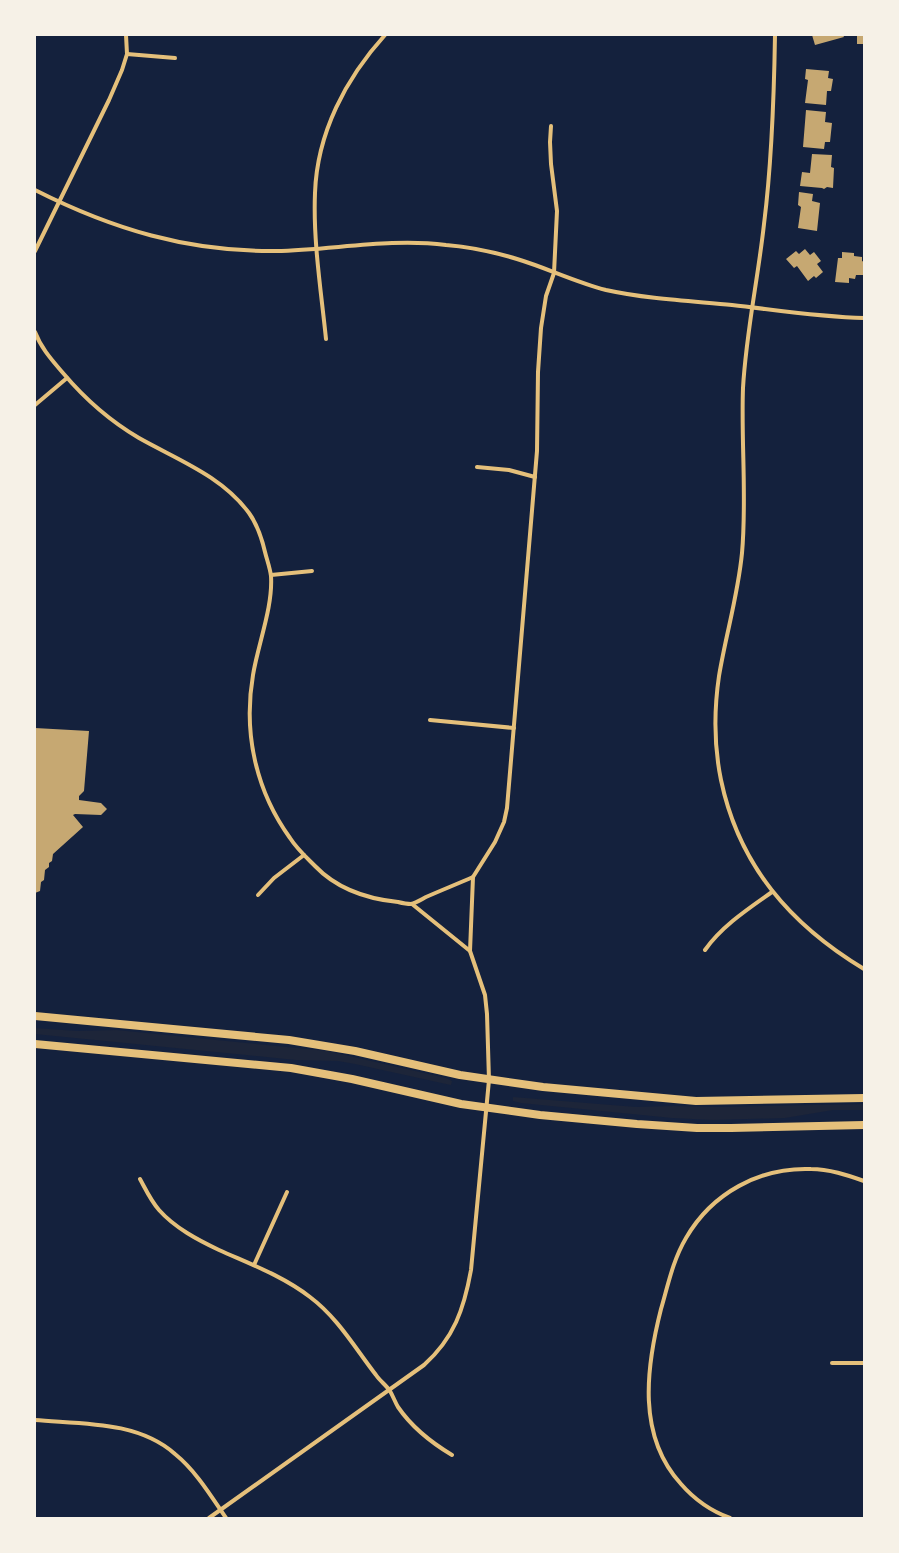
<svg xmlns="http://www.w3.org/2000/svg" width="899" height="1553" font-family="'Roboto Condensed',sans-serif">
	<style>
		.green { fill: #1d2539 }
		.building { fill: #c6a872 }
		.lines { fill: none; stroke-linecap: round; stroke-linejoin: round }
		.minor { stroke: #e5c07b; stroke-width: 4 }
		.secondary { stroke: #e5c07b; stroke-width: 8 }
	</style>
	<rect width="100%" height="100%" fill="#14213d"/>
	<g class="green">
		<polygon points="35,1028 77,1031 116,1030 327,1051 446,1078 452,1081 451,1085 446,1084 355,1064 338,1061 296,1060 35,1034"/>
		<polygon points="513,1097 636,1107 673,1106 719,1107 864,1104 864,1110 833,1110 785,1118 713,1120 672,1118 521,1103 513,1101"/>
	</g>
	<g class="building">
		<polygon points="812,35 843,35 844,37 815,45"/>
		<rect x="857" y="35" width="7" height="9"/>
		<polygon points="806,69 829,71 828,78 833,79 831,91 827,91 826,105 805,103 808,80 805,79"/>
		<polygon points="806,110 826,112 825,122 832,123 830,142 825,142 824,149 803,147"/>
		<polygon points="812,154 832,155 831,167 834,168 833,188 827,187 824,189 822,188 800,186 802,172 810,173"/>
		<polygon points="799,192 813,194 812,201 820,203 817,231 798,228 801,207 798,205"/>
		<polygon points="805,249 810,255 814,252 821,261 817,264 823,272 816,278 814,276 808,281 797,266 794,268 786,259 796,251 799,254"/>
		<polygon points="842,252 854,253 854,256 862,257 862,261 864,262 864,275 856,275 855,279 849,278 849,283 835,282 838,258 842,258"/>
		<polygon points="35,728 89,731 84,791 79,796 79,800 101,803 107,809 101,815 75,814 73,815 83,827 53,854 52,861 49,863 49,867 45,870 44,880 41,882 40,891 35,893"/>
	</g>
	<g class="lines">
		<g class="minor">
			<path d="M775,35C774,98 772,161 764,224C758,279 746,333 743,388C741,443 747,498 742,553C738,595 726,634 719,676C714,710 714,746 721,780C739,866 791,925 864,969"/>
			<polyline points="127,54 175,58"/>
			<path d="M35,190C112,229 188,252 276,251C333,250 389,238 446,245C470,247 494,252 517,259C547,268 575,282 606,290C647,299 690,301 732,305C776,310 820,317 864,318"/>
			<polyline points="35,251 109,100 122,70 127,54 126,35"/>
			<path d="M35,332C41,348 52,360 63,373C85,399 110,421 139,438C178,460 222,476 249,513C257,524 262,539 265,552C267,560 270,568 271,576C273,607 258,644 253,675C243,733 256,791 290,838C297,849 307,858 315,866C337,889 368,899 398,902C402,903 407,904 411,904C416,903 422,899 426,897C442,890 457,884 473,877"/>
			<path d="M326,339C321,290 313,241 315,193C317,133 346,78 385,35"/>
			<polyline points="35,405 67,378"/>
			<polyline points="477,467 509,470 535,477"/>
			<polyline points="271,575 312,571"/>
			<polyline points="430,720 514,728"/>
			<polyline points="258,895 274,878 304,855"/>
			<polyline points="412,904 470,951"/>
			<path d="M705,950C722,926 748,909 772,892"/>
			<path d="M140,1179C146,1190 151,1201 159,1210C175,1228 198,1240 219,1250C250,1264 283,1276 310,1297C338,1318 355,1348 376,1375C380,1381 386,1385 390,1391C393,1396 395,1402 398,1407C411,1426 432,1443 452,1455"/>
			<polyline points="254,1265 287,1192"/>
			<polyline points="832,1363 864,1363"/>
			<path d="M35,1420C82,1424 138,1421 175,1454C196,1471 211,1496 226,1518"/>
			<path d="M209,1518L424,1365C454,1338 464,1309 471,1270L489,1080L487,1014L485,995L470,951L473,877L495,842L504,822L507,808L537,451L538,372L541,328L546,296L554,273L557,211L551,164L550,142L551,126"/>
			<path d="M730,1518C711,1511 694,1499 681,1484C637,1436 646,1368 661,1309C668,1285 673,1260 686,1238C712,1193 760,1167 811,1169C829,1169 847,1175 864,1181"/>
		</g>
		<g class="secondary">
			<polyline points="35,1016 289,1040 355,1051 460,1075 543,1087 696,1101 864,1098"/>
			<polyline points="35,1044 291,1068 352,1079 461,1104 540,1115 637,1124 697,1128 731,1128 864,1125"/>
		</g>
	</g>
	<rect width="899" height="1553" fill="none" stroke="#f6f1e7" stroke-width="72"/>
</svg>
